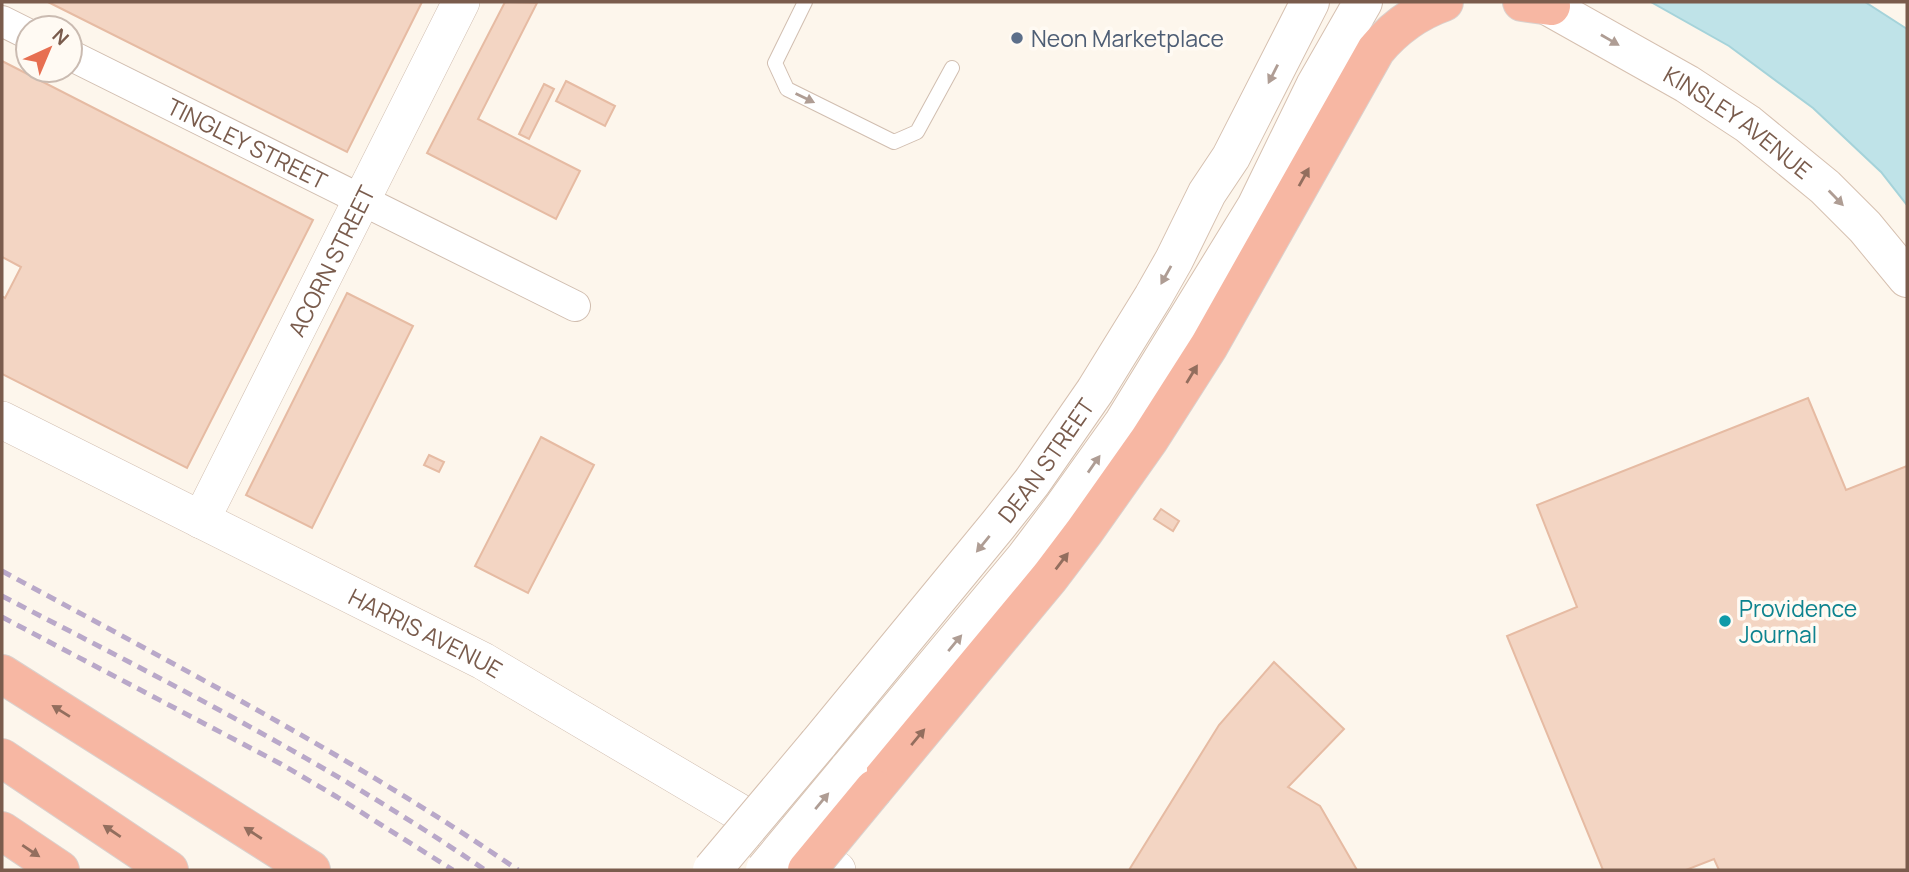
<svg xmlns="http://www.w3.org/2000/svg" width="1909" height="872" font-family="Manrope,sans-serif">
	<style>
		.water { fill: #bfe3e8; stroke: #a5d3da; stroke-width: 2 }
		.building { fill: #f3d5c3; stroke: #e6bba3; stroke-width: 2 }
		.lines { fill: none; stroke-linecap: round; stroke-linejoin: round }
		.service-casing { stroke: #d1beb0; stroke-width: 16 }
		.minor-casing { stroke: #d1beb0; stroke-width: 32 }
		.tertiary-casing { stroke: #d1beb0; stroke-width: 38 }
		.secondary-casing { stroke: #d6c0b0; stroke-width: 40 }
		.motorway-casing { stroke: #dad1cd; stroke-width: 40 }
		.service { stroke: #fff; stroke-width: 14 }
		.minor { stroke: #fff; stroke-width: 30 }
		.tertiary { stroke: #fff; stroke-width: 37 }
		.secondary { stroke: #fff; stroke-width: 38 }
		.motorway { stroke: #f7b7a3; stroke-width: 38 }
		.rail { stroke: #b9a8c9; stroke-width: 5; stroke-dasharray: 10 7; stroke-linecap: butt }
		.secondary-bridge-casing { stroke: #d6c0b0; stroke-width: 40; stroke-linecap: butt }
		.motorway-bridge-casing { stroke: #dad1cd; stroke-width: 40; stroke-linecap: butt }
		.secondary-bridge { stroke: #fff; stroke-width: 38 }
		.motorway-bridge { stroke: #f7b7a3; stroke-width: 38 }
		.oneway { fill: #af9d94 }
		.oneway2 { fill: #936e5e }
		.service-dot { fill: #5c6f8a; stroke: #fffaf3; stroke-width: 2.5 }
		.culture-dot { fill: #0f9aa8; stroke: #fffaf3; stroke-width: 2.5 }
		.labels { text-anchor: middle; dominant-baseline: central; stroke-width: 7; stroke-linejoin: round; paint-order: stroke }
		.service-label { font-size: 23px; fill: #4e5e75; stroke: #fffaf3; text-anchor: start }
		.street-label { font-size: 23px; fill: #7a5c4d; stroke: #fffaf3 }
		.culture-label { font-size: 23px; fill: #0d838f; stroke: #fffaf3; text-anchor: start }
	</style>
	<rect width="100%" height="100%" fill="#fdf6ec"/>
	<polygon class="water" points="1651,2 1865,2 1907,29 1907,205 1881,172 1813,108 1729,46"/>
	<g class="building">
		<polygon points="48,2 422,2 347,152"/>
		<polygon points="505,2 537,3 478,119 580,171 556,219 427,153"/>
		<polygon points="2,61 313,220 187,468 2,374 2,296 5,298 21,267 2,257"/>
		<polygon points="566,81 615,106 605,126 556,101"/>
		<polygon points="544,84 554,89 529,139 519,134"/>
		<polygon points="347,293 413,326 312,528 246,495"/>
		<polygon points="1808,398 1846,490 1907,466 1907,870 1719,870 1714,859 1686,870 1603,870 1507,636 1577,607 1537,505"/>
		<polygon points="541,437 594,465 528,593 475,566"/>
		<polygon points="429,455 444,462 439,472 424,465"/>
		<polygon points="1161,509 1179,521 1173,531 1154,519"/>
		<polygon points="1274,662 1344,729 1288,787 1320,806 1357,870 1129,870 1219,725"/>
	</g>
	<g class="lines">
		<defs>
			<polyline id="service" points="805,2 775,63 787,89 894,142 917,132 952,68"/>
			<g id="minor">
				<polyline points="2,21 28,34"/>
				<path id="s1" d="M70,55L575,306"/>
			</g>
			<g id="tertiary">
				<path id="s2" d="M2,420L483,661L837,870"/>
				<path id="s3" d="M201,520L461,2"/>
			</g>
			<g id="secondary">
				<path id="s4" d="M1541,2L1687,84L1748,124L1825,187L1865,227L1907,278"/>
				<path id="s5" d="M818,744L998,525L1032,482L1095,391L1153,297L1174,260L1207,193L1231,157L1310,2"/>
				<polyline points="848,770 1025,558 1059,513 1124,422 1256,207 1315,86 1363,2"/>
			</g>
			<g id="motorway">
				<polyline points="1522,2 1551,6"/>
				<polyline points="2,674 311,870"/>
				<polyline points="2,758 169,870"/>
				<path d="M874,789L1050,577L1084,532L1149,440L1209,346L1376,50C1395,27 1416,12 1444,2"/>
				<polyline points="2,831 60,870"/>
			</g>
		</defs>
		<use href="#service" class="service-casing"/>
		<use href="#minor" class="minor-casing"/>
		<use href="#tertiary" class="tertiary-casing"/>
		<use href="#secondary" class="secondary-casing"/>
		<use href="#motorway" class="motorway-casing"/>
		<use href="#service" class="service"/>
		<use href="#minor" class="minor"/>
		<use href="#tertiary" class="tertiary"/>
		<use href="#secondary" class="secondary"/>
		<use href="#motorway" class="motorway"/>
		<g class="rail">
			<path d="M2,571C177,666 353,757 518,870"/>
			<path d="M2,596C166,681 332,765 485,870"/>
			<polyline points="2,617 281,764 337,797 453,870"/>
		</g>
		<defs>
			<g id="secondary-bridge">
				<polyline points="712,870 818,744"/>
				<polyline points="765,870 848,770"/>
			</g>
			<polyline id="motorway-bridge" points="807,870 874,789"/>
		</defs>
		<use href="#secondary-bridge" class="secondary-bridge-casing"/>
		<use href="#motorway-bridge" class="motorway-bridge-casing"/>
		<use href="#secondary-bridge" class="secondary-bridge"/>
		<use href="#motorway-bridge" class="motorway-bridge"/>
	</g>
	<defs><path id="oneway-solid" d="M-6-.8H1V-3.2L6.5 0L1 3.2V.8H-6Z" transform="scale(1.75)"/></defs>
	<g class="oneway">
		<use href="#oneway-solid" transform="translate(1610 40) rotate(30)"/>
		<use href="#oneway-solid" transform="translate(1273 74) rotate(117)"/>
		<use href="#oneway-solid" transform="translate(805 98) rotate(26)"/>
		<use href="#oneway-solid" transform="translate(1836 198) rotate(46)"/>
		<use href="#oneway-solid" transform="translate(1166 275) rotate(119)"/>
		<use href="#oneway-solid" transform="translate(1094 464) rotate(-55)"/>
		<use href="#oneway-solid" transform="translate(983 544) rotate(129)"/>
		<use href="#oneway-solid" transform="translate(955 643) rotate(-50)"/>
		<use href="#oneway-solid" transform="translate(822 801) rotate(-50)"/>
	</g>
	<g class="oneway2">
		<use href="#oneway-solid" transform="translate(1304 177) rotate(-61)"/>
		<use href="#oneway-solid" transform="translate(1192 374) rotate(-59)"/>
		<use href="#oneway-solid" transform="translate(1062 561) rotate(-53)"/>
		<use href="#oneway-solid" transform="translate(61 711) rotate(-148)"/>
		<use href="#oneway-solid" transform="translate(918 737) rotate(-50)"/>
		<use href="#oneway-solid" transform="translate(112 831) rotate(-146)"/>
		<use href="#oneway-solid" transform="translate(253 833) rotate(-147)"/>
		<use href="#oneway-solid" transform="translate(31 851) rotate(34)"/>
	</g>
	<circle class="service-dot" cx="1017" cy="38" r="7"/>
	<circle class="culture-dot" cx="1725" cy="621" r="7"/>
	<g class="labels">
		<g class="service-label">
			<text x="1031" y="38">Neon Marketplace</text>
		</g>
		<g class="street-label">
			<text stroke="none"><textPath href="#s4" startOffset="231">KINSLEY AVENUE</textPath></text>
			<text stroke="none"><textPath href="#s1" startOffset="198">TINGLEY STREET</textPath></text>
			<text stroke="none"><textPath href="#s3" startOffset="290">ACORN STREET</textPath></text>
			<text stroke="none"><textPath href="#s5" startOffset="364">DEAN STREET</textPath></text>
			<text stroke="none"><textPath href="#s2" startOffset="474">HARRIS AVENUE</textPath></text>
		</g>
		<g class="culture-label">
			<text x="1739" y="608">Providence<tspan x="1739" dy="26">Journal</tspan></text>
		</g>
	</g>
	<rect width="1909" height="872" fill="none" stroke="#7a5c4d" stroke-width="7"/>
	<g transform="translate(49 49) rotate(44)"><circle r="33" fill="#fffaf3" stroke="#cabbb1" stroke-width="2"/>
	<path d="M0-5L12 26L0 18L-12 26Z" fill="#e76f51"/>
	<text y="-10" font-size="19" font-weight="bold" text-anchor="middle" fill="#7a5c4d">N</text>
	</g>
</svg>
